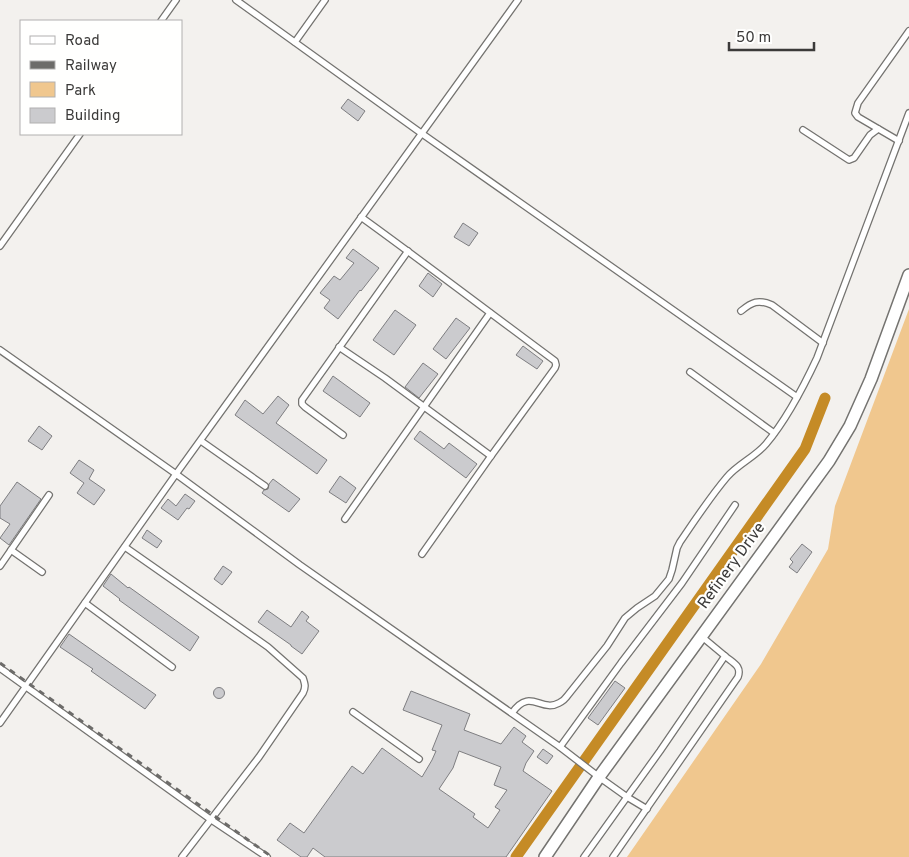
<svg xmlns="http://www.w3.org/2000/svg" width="909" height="857" font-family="Overpass,sans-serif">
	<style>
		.green { fill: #f0c78e }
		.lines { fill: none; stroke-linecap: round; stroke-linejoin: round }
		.canal { stroke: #c58b26; stroke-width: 11 }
		.building { fill: #cbcbce; stroke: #7e7e81; fill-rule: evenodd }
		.service-casing { stroke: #747370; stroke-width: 8 }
		.minor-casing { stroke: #747370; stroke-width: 14 }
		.service { stroke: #fff; stroke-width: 5.5 }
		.minor { stroke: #fff; stroke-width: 11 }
		.rail { stroke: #6d6c6a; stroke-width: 3; stroke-dasharray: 6 6; stroke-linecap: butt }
		.labels { text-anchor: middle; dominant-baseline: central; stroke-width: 4.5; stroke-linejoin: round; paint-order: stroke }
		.street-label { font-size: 16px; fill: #3b3a39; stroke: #fffffe }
	</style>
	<rect width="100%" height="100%" fill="#f3f1ee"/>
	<polygon class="green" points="909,309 909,857 627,857 761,664 828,549 835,506"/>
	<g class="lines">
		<polyline class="canal" points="516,857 805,449 825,398"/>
	</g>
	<g class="building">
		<polygon points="348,99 365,111 358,121 341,108"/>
		<polygon points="463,223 478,233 469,246 454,237"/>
		<polygon points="353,249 379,268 361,291 360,290 338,319 324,308 330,300 320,293 334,276 340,280 354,263 346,258"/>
		<polygon points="428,273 442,284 433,297 419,286"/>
		<polygon points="395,310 416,325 394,355 373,340"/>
		<polygon points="456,318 470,328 446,359 433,349"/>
		<polygon points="523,346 543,361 537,369 516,355"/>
		<polygon points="423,363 438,374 419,398 405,387"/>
		<polygon points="333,376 370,403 360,417 323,391"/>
		<polygon points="278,396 289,405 276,423 327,460 317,474 235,415 245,400 263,414"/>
		<polygon points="39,426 52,436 42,450 28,441"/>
		<polygon points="420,431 444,449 449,443 477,464 466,478 414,439"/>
		<polygon points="79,460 94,470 89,479 105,490 94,505 77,493 84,483 70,473"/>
		<polygon points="340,476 356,488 346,503 329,492"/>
		<polygon points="273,479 300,499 289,512 262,493 264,490 268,489 269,484"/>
		<polygon points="17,482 41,499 9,545 0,538 10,524 0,518 0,506"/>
		<polygon points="185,494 195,501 189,509 187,508 178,520 161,508 168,499 176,506"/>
		<polygon points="147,530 162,541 157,548 142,538"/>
		<polygon points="802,544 812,552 797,573 789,567 793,562 790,559"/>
		<polygon points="223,566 232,572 222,585 214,579"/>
		<polygon points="111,574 128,588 129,587 199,637 190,651 119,600 120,599 103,586"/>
		<polygon points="267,610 291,627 302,611 309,617 306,621 319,631 302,654 291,646 291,645 258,622"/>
		<polygon points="69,634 156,695 145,709 91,671 93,669 60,647"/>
		<polygon points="615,681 625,688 598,725 588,718"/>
		<circle cx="219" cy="693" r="5.5"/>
		<path d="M411,691L470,714L464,730L501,744L514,727L526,736L522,742L534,751L526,763L523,771L552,791L506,857H325L313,848L307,857H301L277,840L290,823L304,833L352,766L363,774L382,748L422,777L432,760L436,751L432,750L442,725L403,710ZM459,751L501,767L494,785L507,790L495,807L500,810L488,828L473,817L475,814L439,789L453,768Z"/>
		<polygon points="543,749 553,756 547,764 537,757"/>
	</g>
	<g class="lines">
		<defs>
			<g id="service">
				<polyline points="236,0 421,133 797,397"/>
				<polyline points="161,21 176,0"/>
				<polyline points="295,42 325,0"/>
				<polyline points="803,130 849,160 854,158 870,135 878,129"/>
				<polyline points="899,141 858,117 855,113 858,103 909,31"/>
				<path d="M361,217C426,264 490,313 555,361L556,365L555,368L491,456L422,554"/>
				<polyline points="0,246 80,134"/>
				<path d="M741,311C752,302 758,299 772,305L823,343"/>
				<polyline points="339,347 385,378 491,456"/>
				<polyline points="0,350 176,474 518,0"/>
				<polyline points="690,372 774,433"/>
				<polyline points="343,435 305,407 302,404 302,400 408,251"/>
				<polyline points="201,441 265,486"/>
				<polyline points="345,519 490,313"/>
				<path d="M125,547L268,647L303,678C305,684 306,687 303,693L259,757L182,857"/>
				<polyline points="11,550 42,572"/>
				<polyline points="0,566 49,495"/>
				<polyline points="85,603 172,667"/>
				<polyline points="701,636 725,656"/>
				<polyline points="0,668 210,819 267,857"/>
				<polyline points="353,712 419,759"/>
				<path d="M512,713C530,687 541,713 559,703C563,701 566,698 568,695L607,646L625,618L637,608L655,596L669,579L672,570L677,548L680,542C695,520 710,497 727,477C738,464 755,457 766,444C787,419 803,388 817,358L909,113"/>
				<polyline points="0,723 176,474 300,565 560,747 599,777 627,797 647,809"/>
				<polyline points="560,747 621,663 682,583 735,505"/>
				<path d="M584,857L627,797L660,751L725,656C733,663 742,666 738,677L613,857"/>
			</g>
			<polyline id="minor" points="545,857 599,777 829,461 850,426 871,379 909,275"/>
		</defs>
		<use href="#service" class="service-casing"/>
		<use href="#minor" class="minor-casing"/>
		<use href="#service" class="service"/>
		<use href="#minor" class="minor"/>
		<polyline class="rail" points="0,663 272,857"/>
	</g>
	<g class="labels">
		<g class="street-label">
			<text transform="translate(732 566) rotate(-54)">Refinery Drive</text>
		</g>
	</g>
	<rect x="20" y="20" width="162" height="115" fill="#fffffe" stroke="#b1b0af"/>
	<rect x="30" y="36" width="25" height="8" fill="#ffffff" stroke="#b1b0af"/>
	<text x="65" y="45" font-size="15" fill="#3b3a39">Road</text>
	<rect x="30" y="61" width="25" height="8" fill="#6d6c6a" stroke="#b1b0af"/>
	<text x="65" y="70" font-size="15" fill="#3b3a39">Railway</text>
	<rect x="30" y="82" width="25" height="15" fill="#f0c78e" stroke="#b1b0af"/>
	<text x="65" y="95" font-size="15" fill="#3b3a39">Park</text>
	<rect x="30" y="108" width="25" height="15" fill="#cbcbce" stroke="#b1b0af"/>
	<text x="65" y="120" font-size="15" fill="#3b3a39">Building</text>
	<path d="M729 42v8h85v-8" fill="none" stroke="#3b3a39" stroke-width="2.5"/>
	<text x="736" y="42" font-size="15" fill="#3b3a39" stroke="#fffffe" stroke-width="4" paint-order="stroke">50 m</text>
</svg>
